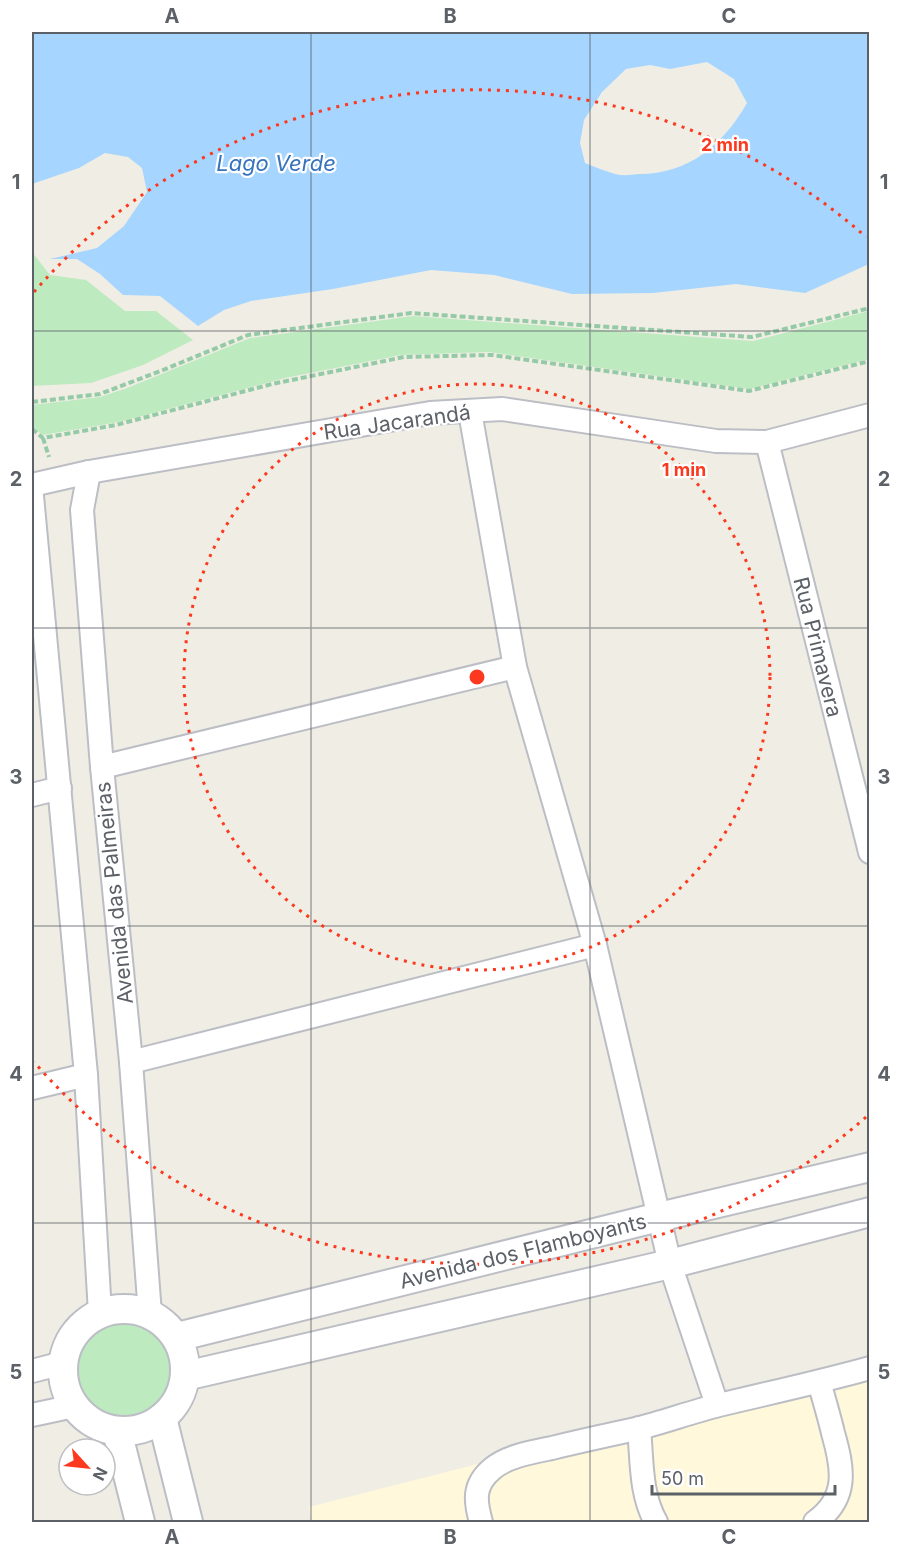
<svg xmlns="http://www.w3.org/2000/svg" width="901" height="1554" font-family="Inter,sans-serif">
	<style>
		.commercial { fill: #fff8db }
		.green { fill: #beeac0 }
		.water { fill: #a6d5ff; fill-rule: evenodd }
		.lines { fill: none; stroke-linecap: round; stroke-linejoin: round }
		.minor-casing { stroke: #bcbec5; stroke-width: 26 }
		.tertiary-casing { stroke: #bcbec5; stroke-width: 32 }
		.path { stroke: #95caa7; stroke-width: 4; stroke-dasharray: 6 3; stroke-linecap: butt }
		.minor { stroke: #fff; stroke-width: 22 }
		.tertiary { stroke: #fff; stroke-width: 28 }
		.grid { fill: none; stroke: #5c6067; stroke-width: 1.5; stroke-opacity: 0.55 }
		.ring { fill: none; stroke: #fc391f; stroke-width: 3; stroke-dasharray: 3 6 }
		.labels { text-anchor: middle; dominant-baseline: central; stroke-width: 4.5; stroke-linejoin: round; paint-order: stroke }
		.street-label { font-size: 21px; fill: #5c6067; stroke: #fff }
		.water-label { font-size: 22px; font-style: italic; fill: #3773bd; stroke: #fff }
		.centre { fill: #fc391f; stroke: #fff; stroke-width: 3 }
		.ring-label { font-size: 18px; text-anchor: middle; font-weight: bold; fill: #fc391f; stroke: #fff; stroke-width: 4.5; stroke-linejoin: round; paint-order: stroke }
		.neatline { fill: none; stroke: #5c6067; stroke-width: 2 }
		.grid-label { font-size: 20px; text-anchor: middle; font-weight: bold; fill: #5c6067 }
	</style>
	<rect width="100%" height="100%" fill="#f0eee4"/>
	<polygon class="commercial" points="869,1364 869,1522 312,1522 309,1507"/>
	<g class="green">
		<polygon points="32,252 50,275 86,280 125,311 156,311 193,340 143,365 91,383 32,386"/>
		<polygon points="869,311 869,359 749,389 489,352 401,355 285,378 119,422 43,435 32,427 32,405 100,397 127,388 250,338 413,316 753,341"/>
		<circle cx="125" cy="1370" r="47"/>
	</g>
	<path class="water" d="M32,32H869V264L805,293L736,284L653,293L572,294L494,275L431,270L333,289L251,301L224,310L198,326L160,296L123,295L100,274L77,259H50L97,248L124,226L147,192L142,168L128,157L105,153L79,168L32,184ZM707,62L734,79L747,103C723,145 689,174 639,174C631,175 623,176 615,174C605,171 595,167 585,163L580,143L584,120L602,92L626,69L650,65L670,69Z"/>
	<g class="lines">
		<defs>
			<g id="minor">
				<polyline points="470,412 515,667 595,945 670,1264 717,1405"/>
				<polyline points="767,442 870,852"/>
				<polyline points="89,472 82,510 102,767 131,1062 150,1314"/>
				<polyline points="32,485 89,472 430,413 502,409 716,441 767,442 870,415"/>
				<polyline points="32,496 86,1075 100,1313"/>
				<polyline points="102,767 515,667"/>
				<polyline points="32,795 60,788"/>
				<polyline points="131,1062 595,945"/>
				<polyline points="32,1088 86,1075"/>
				<polyline points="32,1371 63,1363"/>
				<polyline points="32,1415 74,1406"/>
				<path d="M639,1428C642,1459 640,1494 656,1522"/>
				<path d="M481,1522C475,1501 473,1485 492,1469C507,1456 533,1452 552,1448C580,1441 608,1435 636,1429C664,1422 691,1412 719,1405C769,1393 820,1382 870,1368"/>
				<path d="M815,1522C849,1498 843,1468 833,1433C829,1416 824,1399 819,1382"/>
			</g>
			<g id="tertiary">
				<circle cx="124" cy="1370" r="61"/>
				<polyline points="177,1337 659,1217 870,1167"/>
				<polyline points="185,1376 670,1264 870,1212"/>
				<polyline points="162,1418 188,1522"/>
				<polyline points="117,1431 140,1522"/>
			</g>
		</defs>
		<use href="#minor" class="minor-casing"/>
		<use href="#tertiary" class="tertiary-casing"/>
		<g class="path">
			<polyline points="32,402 100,394 163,370 248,335 411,313 752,337 870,308"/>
			<polyline points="32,429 43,438 116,425 272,384 404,357 492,355 749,391 870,361"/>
			<polyline points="43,438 49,457"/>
		</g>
		<use href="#minor" class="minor"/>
		<use href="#tertiary" class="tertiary"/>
	</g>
	<path class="grid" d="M311,32V1522M590,32V1522M32,331H870M32,628H870M32,926H870M32,1223H870"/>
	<g class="ring">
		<circle cx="477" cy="677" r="293"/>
		<path d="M866 1117A587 587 0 0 1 34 1062M34 292A587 587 0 0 1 866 237"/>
	</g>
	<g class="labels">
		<g class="street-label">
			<text transform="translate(397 422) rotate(-8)">Rua Jacarandá</text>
			<text transform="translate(818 647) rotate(76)">Rua Primavera</text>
			<text transform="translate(114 893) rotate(-96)">Avenida das Palmeiras</text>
			<text transform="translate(523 1251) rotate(-14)">Avenida dos Flamboyants</text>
		</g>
		<g class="water-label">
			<text x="276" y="163">Lago Verde</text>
		</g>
	</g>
	<circle cx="477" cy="677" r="9" class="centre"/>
	<g class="ring-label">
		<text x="725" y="151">2 min</text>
		<text x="684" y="476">1 min</text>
	</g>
	<rect width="901" height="1554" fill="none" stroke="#ffffff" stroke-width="66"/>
	<g transform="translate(87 1467) rotate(117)"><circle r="28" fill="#ffffff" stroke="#bebfc2" stroke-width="1.5"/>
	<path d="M0-4.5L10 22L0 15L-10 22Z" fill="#fc391f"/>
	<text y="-9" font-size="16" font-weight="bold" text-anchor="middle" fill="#5c6067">N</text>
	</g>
	<path d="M652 1485v9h183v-9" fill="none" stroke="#5c6067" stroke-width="3"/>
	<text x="661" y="1485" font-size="18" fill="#5c6067" stroke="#ffffff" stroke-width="4.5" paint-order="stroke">50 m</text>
	<rect x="33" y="33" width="835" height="1488" class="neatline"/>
	<g class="grid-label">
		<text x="172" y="23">A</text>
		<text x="450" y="23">B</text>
		<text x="729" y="23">C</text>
		<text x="16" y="189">1</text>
		<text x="884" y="189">1</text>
		<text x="16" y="486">2</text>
		<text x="884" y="486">2</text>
		<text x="16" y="784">3</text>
		<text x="884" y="784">3</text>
		<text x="16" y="1081">4</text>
		<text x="884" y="1081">4</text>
		<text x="16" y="1379">5</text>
		<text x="884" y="1379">5</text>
		<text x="172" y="1544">A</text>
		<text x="450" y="1544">B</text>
		<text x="729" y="1544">C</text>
	</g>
</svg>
